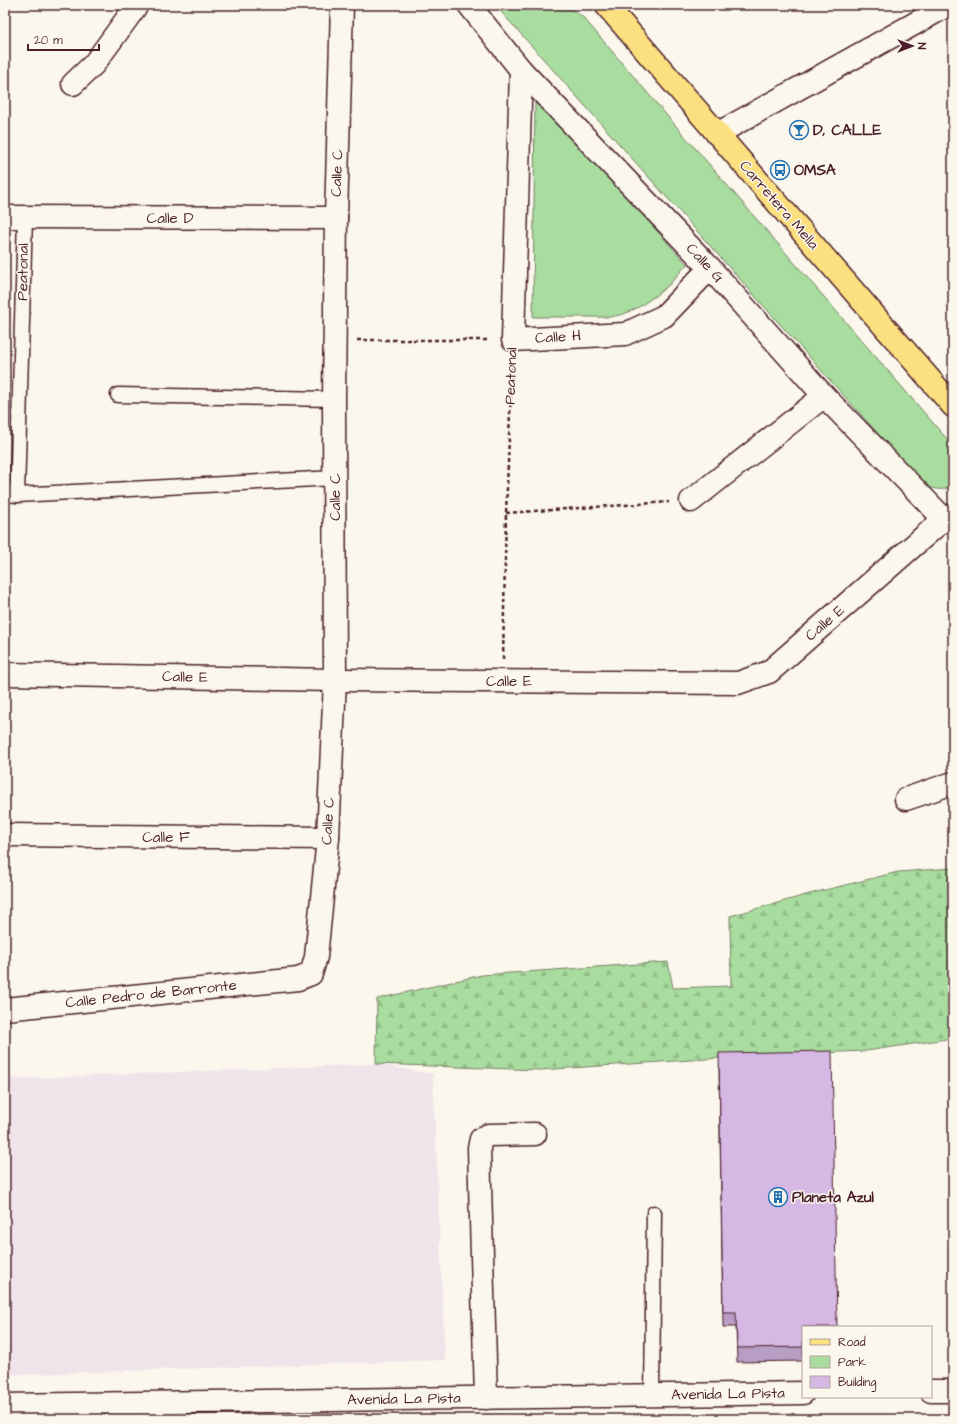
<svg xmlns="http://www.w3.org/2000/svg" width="958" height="1424" font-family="'Architects Daughter',sans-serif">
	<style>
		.built { fill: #f0e4ea }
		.green { fill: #a8dd9f; stroke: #797e65 }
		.forest { fill: url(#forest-firs); stroke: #797e65 }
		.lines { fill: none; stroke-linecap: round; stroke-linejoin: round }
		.lane-casing { stroke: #4a1f2b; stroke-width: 17 }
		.street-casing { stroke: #4a1f2b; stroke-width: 25 }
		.secondary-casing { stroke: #4a1f2b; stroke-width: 25 }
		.primary-casing { stroke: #4a1f2b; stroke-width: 25 }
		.path { stroke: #4a1f2b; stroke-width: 2.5; stroke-dasharray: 4 3; stroke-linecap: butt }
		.lane { stroke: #fbf7ec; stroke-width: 14 }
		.street { stroke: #fbf7ec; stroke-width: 22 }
		.secondary { stroke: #fbf7ec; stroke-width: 22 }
		.primary { stroke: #fce080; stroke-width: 22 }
		.wall { fill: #b89ec4; stroke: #4a1f2b }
		.building { fill: #d6b8e4; stroke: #4a1f2b }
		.labels { text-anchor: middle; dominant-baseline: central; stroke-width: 3; stroke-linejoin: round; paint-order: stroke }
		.poi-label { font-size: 15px; font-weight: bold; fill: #4a1f2b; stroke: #fbf7ec; text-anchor: start }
		.street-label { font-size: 15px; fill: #4a1f2b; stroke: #fbf7ec }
	</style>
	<defs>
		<pattern id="forest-firs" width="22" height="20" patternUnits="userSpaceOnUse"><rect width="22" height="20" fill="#a8dd9f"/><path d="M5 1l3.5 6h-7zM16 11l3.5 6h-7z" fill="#92bd89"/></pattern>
	</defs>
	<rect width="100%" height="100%" fill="#fbf7ec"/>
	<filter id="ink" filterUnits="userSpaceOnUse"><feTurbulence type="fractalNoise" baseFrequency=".025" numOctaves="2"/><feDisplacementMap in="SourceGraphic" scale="8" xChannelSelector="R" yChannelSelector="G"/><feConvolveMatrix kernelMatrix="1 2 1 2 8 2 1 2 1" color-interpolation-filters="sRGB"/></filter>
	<g filter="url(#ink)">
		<polygon class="built" points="376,1064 433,1074 445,1360 5,1375 5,1079"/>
		<g class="green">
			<path d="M495,5H563L582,16L663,111L953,446V485C941,493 931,489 920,481Z"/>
			<polygon points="535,97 687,264 669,285 655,296 639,307 624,314 610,317 533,317"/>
		</g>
		<polygon class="forest" points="953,868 953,1038 866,1051 766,1055 540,1070 376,1064 377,999 482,975 668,962 673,988 731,986 730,916 817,892 898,872"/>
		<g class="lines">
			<defs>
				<g id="lane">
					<polyline points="118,395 334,399"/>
					<polyline points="5,494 17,495 335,478"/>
					<polyline points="17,495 25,217"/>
					<polyline points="652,1395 654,1213"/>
				</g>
				<g id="street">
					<polyline points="469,5 521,70 710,268 824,396 944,519"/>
					<polyline points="521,70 513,340 625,334 664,316 710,268"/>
					<polyline points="73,84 94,64 137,5"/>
					<polyline points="717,134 948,5"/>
					<polyline points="5,217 336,218"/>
					<polyline points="691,501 824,396"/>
					<polyline points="5,674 335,680 738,683 769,672 944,519 953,515"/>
					<polyline points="906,799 953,783"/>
					<polyline points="5,835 328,838"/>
					<polyline points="5,1009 298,979 311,974 316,957 328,838 335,680 334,399 336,218 342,5"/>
					<polyline points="486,1398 479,1148 481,1139 488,1135 535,1134"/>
				</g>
				<g id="secondary">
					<polyline points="931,1391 953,1391"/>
					<polyline points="5,1405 803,1393"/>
				</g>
				<polyline id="primary" points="606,5 953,406"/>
			</defs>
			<use href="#lane" class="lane-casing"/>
			<use href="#street" class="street-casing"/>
			<use href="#secondary" class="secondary-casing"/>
			<use href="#primary" class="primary-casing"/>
			<g class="path">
				<polyline points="357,340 490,340"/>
				<polyline points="506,513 669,502"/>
				<polyline points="503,659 506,513 512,362"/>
			</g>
			<use href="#lane" class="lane"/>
			<use href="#street" class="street"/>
			<use href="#secondary" class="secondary"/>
			<use href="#primary" class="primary"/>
		</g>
		<polygon class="wall" points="719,1068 803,1327 803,1361 737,1362 736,1327 723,1327"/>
		<polygon class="building" points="832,1051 837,1327 803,1327 803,1347 737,1348 736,1312 723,1312 719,1053"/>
	</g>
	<defs>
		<symbol id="bar-ring" viewBox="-11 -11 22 22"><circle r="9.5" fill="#fbf7ec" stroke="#1f6fb2" stroke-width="1.5"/><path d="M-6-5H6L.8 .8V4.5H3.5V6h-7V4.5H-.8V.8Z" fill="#1f6fb2"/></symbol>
		<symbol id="bus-ring" viewBox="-11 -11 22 22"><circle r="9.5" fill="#fbf7ec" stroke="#1f6fb2" stroke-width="1.5"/><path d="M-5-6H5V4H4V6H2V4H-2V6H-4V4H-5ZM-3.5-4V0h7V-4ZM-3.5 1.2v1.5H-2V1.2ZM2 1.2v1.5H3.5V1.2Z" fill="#1f6fb2"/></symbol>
		<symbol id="building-ring" viewBox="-11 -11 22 22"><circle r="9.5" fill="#fbf7ec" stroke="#1f6fb2" stroke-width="1.5"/><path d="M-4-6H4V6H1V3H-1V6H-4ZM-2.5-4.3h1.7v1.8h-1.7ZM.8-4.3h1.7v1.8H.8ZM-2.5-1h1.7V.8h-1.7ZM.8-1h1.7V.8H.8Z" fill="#1f6fb2"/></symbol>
	</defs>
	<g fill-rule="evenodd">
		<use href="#bar-ring" x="788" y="119" width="22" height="22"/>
		<use href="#bus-ring" x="769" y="159" width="22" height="22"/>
		<use href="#building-ring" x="767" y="1186" width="22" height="22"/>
	</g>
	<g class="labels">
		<g class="poi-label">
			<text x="813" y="130">D, CALLE</text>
			<text x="794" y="170">OMSA</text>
			<text x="792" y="1197">Planeta Azul</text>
		</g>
		<g class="street-label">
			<text transform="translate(337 173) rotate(-88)">Calle C</text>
			<text transform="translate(779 205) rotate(49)">Carretera Mella</text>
			<text x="170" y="218">Calle D</text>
			<text transform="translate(705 263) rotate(47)">Calle G</text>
			<text transform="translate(23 272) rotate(-89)">Peatonal</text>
			<text transform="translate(558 337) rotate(-3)">Calle H</text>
			<text transform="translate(511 376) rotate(-88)">Peatonal</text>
			<text transform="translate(335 497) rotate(-90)">Calle C</text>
			<text transform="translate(825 623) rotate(-41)">Calle E</text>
			<text transform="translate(185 677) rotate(1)">Calle E</text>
			<text x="509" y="681">Calle E</text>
			<text transform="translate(328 821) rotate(-87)">Calle C</text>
			<text x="166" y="837">Calle F</text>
			<text transform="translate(151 994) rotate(-6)">Calle Pedro de Barronte</text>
			<text transform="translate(728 1394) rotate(-1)">Avenida La Pista</text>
			<text transform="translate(404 1399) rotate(-1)">Avenida La Pista</text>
		</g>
	</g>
	<rect width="958" height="1424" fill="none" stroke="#fbf7ec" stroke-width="20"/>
	<rect x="10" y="10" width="938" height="1404" fill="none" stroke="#4a1f2b" stroke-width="1.5" filter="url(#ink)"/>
	<rect x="802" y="1326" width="130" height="72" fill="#fbf7ec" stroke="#b4a19f"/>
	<rect x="810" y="1339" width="20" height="6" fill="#fce080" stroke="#b4a19f"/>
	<text x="838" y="1346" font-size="12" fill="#4a1f2b">Road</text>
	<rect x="810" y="1356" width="20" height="12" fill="#a8dd9f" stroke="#b4a19f"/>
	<text x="838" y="1366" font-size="12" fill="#4a1f2b">Park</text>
	<rect x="810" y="1376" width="20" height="12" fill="#d6b8e4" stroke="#b4a19f"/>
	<text x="838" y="1386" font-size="12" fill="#4a1f2b">Building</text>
	<g transform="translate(912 46) rotate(90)" stroke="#fbf7ec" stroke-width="3" paint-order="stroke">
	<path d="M0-3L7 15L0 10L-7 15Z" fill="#4a1f2b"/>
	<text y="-6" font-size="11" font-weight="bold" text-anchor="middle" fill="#4a1f2b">N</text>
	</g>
	<path d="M28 44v6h71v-6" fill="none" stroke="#4a1f2b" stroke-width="2"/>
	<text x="34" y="44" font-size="12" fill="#4a1f2b" stroke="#fbf7ec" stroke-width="3" paint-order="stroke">20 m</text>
</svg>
